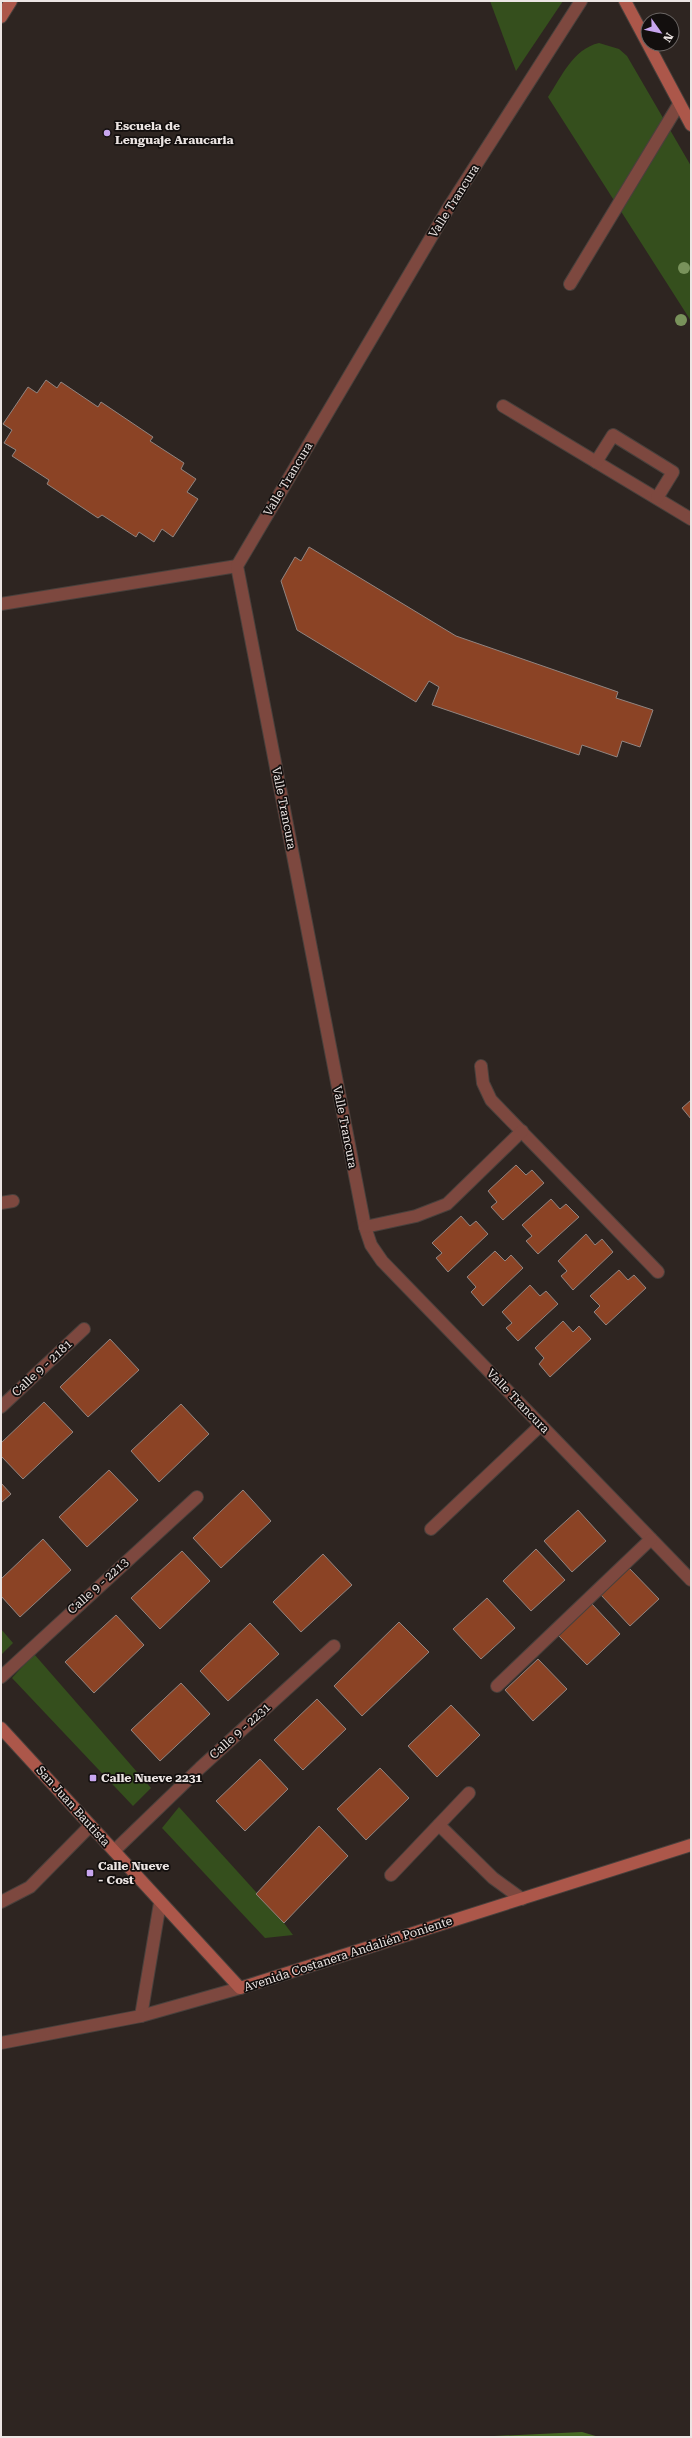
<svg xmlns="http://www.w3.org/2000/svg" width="692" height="2438" font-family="'Roboto Serif',serif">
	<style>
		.green { fill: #354f1d }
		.forest { fill: #476a24 }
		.building { fill: #8b4325; stroke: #918581 }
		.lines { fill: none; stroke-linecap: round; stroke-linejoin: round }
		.lane-casing { stroke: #49403c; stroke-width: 14 }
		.street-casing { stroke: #49403c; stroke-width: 14 }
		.secondary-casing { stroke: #49403c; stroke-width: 14 }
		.lane { stroke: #7d483f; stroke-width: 12 }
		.street { stroke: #7d483f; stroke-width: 12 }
		.secondary { stroke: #ac574a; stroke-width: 12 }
		.tree { fill: #79925b }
		.poi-dot { fill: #c8a6ef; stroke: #130f0e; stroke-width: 1.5 }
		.labels { text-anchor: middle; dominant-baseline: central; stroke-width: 3.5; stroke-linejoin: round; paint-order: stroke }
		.poi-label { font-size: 12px; font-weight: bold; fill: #ece5e3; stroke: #130f0e; text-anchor: start }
		.street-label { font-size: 12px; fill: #ece5e3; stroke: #130f0e }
	</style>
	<rect width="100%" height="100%" fill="#2e2521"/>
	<g class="green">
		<polygon points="490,1 563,1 516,71"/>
		<path d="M599,43L619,49L627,56L691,166V321L548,97C562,76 573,49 599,43Z"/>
		<polygon points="1,1629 13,1643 1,1655"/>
		<polygon points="34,1654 151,1788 133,1806 12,1678"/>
		<polygon points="179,1807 284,1923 293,1935 265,1938 162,1828"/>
	</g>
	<polygon class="forest" points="582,2432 599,2437 473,2437"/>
	<g class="building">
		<polygon points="46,380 57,388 61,382 98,407 101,402 153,437 150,441 184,463 181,469 196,479 187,492 198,499 173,537 162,529 154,542 139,532 136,537 102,515 98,518 47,484 49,480 12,456 16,450 4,443 12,430 3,424 28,387 37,393"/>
		<polygon points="309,547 456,636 618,692 616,698 653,710 640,747 622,741 617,757 582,745 579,755 432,705 439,687 429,681 416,702 297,630 281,581 295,557 301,561"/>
		<polygon points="691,1100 691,1119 682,1108"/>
		<polygon points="516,1165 526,1175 532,1170 544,1183 503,1220 491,1207 497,1202 488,1191"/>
		<polygon points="551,1199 560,1209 566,1204 579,1217 538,1254 526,1241 532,1236 522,1225"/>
		<polygon points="461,1216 470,1226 476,1221 488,1234 448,1272 436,1258 442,1253 432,1243"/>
		<polygon points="586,1234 595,1245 602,1239 613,1252 573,1290 561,1276 567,1271 558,1261"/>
		<polygon points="495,1251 505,1261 511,1255 523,1268 483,1306 471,1292 476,1287 467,1277"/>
		<polygon points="619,1270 628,1280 634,1275 646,1288 606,1325 594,1312 600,1306 590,1296"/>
		<polygon points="530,1285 540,1296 546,1291 558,1304 518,1341 506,1328 512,1323 502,1312"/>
		<polygon points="563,1321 573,1332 579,1326 591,1339 550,1377 539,1364 544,1358 535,1348"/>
		<polygon points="110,1339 139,1370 88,1417 60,1387"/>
		<polygon points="44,1402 73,1432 23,1479 1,1456 1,1443"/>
		<polygon points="181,1404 209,1434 159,1482 131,1451"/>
		<polygon points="109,1470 138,1500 87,1547 59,1517"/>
		<polygon points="1,1483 11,1494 1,1503"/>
		<polygon points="243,1490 271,1521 221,1568 193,1538"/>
		<polygon points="578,1510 606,1541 572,1572 544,1541"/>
		<polygon points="43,1539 71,1570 20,1617 1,1596 1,1579"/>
		<polygon points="536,1549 565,1580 531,1611 503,1581"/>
		<polygon points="182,1551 210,1581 160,1629 131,1598"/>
		<polygon points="323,1554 352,1585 301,1632 273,1602"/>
		<polygon points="629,1568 659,1599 630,1626 601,1595"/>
		<polygon points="487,1598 515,1628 481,1659 453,1629"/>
		<polygon points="592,1604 620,1634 587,1665 558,1635"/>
		<polygon points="116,1615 144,1645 94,1693 65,1662"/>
		<polygon points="399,1622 429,1652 362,1716 334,1686"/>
		<polygon points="250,1623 279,1654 228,1701 200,1671"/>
		<polygon points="538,1659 567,1689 533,1721 505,1690"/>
		<polygon points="181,1683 210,1714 160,1761 131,1730"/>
		<polygon points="317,1699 346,1729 303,1770 274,1740"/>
		<polygon points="451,1705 480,1735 437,1777 408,1746"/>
		<polygon points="260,1759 288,1789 245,1831 216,1801"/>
		<polygon points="380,1768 409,1798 366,1840 337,1809"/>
		<polygon points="319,1826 348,1856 284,1923 256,1894"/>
	</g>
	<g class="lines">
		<defs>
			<polyline id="lane" points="1,604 237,566"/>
			<g id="street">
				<polyline points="581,1 449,207 237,566 365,1227 371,1245 382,1261 691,1580"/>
				<polyline points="570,284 679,104"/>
				<polyline points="503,406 691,519"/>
				<polyline points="596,462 613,435 673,472 657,498"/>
				<polyline points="481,1066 483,1083 491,1100 658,1272"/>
				<polyline points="1,1203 13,1201"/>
				<polyline points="365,1227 416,1216 447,1204 522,1131"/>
				<polyline points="1,1407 84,1329"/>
				<polyline points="431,1529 541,1425"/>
				<polyline points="1,1677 197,1497"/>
				<polyline points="497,1686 651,1539"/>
				<polyline points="439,1825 493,1878 522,1899"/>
				<polyline points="114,1851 200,1768 334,1646"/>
				<polyline points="391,1875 469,1793"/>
				<polyline points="1,1902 30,1887 90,1826"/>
				<polyline points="141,2016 160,1903"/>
				<polyline points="1,2043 141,2016 240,1988"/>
			</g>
			<g id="secondary">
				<polyline points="625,1 691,125"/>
				<polyline points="1,17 11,1"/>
				<polyline points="1,1728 240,1988 691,1845"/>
			</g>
		</defs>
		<use href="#lane" class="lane-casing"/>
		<use href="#street" class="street-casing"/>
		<use href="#secondary" class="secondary-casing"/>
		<use href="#lane" class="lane"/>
		<use href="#street" class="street"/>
		<use href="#secondary" class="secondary"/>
	</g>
	<g class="tree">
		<circle cx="684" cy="268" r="6"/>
		<circle cx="681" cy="320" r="6"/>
	</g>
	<g class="poi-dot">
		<circle cx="107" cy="133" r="4"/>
		<rect x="89" y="1774" width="8" height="8" rx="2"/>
		<rect x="86" y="1869" width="8" height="8" rx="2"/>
	</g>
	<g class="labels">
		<g class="poi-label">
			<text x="115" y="126">Escuela de<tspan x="115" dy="14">Lenguaje Araucaria</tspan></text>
			<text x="101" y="1778">Calle Nueve 2231</text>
			<text x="98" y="1866">Calle Nueve<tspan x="98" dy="14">- Cost</tspan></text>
		</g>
		<g class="street-label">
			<text transform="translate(454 201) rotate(-58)">Valle Trancura</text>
			<text transform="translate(288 479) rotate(-59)">Valle Trancura</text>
			<text transform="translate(284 808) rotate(79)">Valle Trancura</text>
			<text transform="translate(345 1127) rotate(79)">Valle Trancura</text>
			<text transform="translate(42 1368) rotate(-43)">Calle 9 - 2181</text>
			<text transform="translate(518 1401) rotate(46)">Valle Trancura</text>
			<text transform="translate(98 1586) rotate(-42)">Calle 9 - 2213</text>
			<text transform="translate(240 1731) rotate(-42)">Calle 9 - 2231</text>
			<text transform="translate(73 1806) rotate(48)">San Juan Bautista</text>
			<text transform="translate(348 1954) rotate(-18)">Avenida Costanera Andalién Poniente</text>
		</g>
	</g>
	<rect width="692" height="2438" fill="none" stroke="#ece5e3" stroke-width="4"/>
	<g transform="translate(660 32) rotate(123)"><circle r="19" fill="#130f0e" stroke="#6a6563"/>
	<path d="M0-3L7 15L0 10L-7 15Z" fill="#c8a6ef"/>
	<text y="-6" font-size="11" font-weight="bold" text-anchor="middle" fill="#ece5e3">N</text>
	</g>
</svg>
